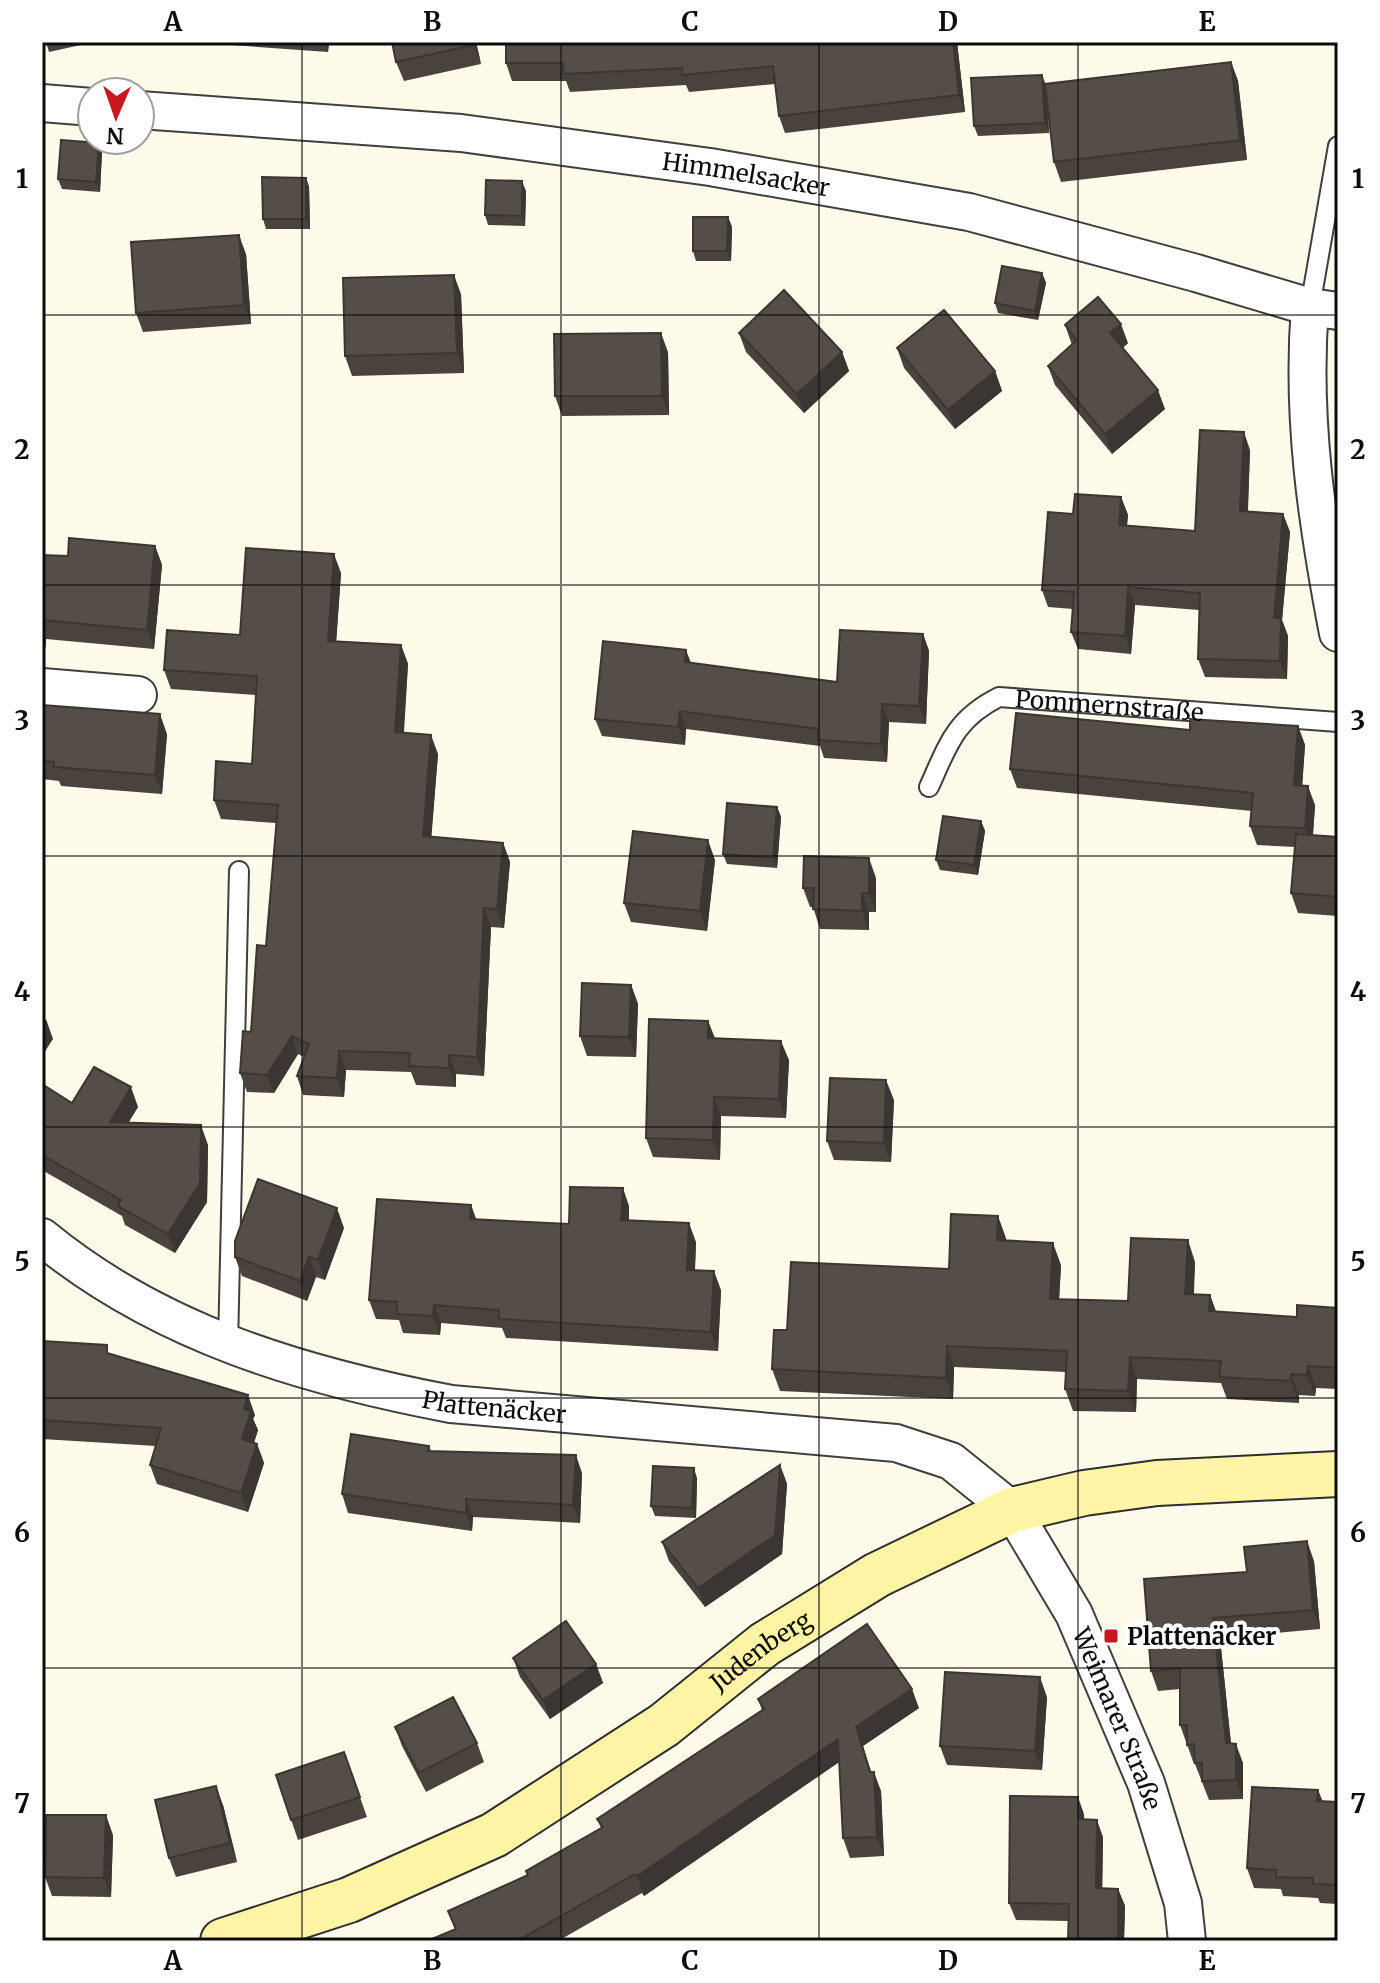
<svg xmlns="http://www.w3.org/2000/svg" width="1380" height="1983" font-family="Merriweather,serif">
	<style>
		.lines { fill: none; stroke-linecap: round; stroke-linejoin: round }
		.lane-casing { stroke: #3f3f3f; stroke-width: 22 }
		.street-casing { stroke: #3f3f3f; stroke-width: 40 }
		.secondary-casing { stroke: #2e2e2e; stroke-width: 48 }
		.lane { stroke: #fff; stroke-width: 18 }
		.street { stroke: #fff; stroke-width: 36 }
		.secondary { stroke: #fff5a5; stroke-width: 44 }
		.wall { fill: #49423d }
		.shaded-wall { fill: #3c3632 }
		.building { fill: #554d47; stroke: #3c3632; stroke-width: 2 }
		.grid { fill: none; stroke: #0c0c0c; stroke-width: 2; stroke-opacity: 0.55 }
		.poi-dot { fill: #c91720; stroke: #fff; stroke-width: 3 }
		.labels { text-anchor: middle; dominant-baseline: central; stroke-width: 8; stroke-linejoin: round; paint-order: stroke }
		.street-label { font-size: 24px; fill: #0c0c0c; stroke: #fff }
		.poi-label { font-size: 24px; font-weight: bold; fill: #0c0c0c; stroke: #fff; text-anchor: start }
		.neatline { fill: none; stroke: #0c0c0c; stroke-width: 3 }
		.grid-label { font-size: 26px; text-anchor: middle; font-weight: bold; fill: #0c0c0c }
	</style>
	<rect width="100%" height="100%" fill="#fffbea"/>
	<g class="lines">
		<defs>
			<g id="lane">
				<polyline points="1310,307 1338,146"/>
				<path id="s1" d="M929,787C948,745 955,719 999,697L1338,722"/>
				<polyline points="228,1345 239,871"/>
			</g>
			<g id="street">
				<polyline points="42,103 92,107"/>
				<path id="s2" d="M140,110L461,133L710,167L969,212L1196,273L1310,307L1338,311"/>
				<path d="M1310,307C1301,417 1317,524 1338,633"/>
				<polyline points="42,687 138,695"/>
				<path id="s3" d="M42,1237C160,1334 304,1376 451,1404L896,1443L951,1461L1012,1510L1074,1614L1146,1783L1183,1903L1187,1941"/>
			</g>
			<g id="secondary">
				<path id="s4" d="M223,1941L349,1900L494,1835L664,1725L765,1644L877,1575L1012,1510L1084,1493L1157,1483L1338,1474"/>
			</g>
		</defs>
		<use href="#lane" class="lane-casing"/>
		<use href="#street" class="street-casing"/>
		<use href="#secondary" class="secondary-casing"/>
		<use href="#lane" class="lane"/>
		<use href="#street" class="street"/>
		<use href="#secondary" class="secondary"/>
	</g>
	<g class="wall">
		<polygon points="46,42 94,42 49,52"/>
		<polygon points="188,42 329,42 328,52"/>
		<polygon points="476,42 481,64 404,81 396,62"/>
		<polygon points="506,42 957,42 965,112 785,133 779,116 775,84 689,92 686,85 570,92 566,81 512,81 506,63"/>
		<polygon points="1231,62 1238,81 1247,160 1061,182 1054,162 1047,100 1049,133 978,136 974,126 1046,84"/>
		<polygon points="99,143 102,152 100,192 62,189 58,179"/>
		<polygon points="306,178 309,187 310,229 266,229 263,219"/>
		<polygon points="526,191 525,226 488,225 485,215"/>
		<polygon points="728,217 732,227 731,261 696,261 693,251"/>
		<polygon points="246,254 251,324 143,332 136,313"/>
		<polygon points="1042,273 1046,283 1038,320 998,313 995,303"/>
		<polygon points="461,294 464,373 352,376 345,356"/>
		<polygon points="1065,325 1128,343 1123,348 1165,409 1112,454 1055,385 1048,366 1072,345"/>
		<polygon points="739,333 842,352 849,371 804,413 746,352"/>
		<polygon points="897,348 995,371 1002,391 955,429 904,368"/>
		<polygon points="668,352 669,415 562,416 555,396"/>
		<polygon points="1250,450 1248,511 1283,514 1290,532 1282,620 1288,636 1287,679 1205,677 1198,659 1199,610 1135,605 1131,654 1078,649 1071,632 1073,609 1048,607 1042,590 1073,514 1121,497 1128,515 1127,526 1195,531"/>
		<polygon points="155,546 162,565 154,649 46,639 44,661 42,660 42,555 68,556"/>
		<polygon points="341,573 336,641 401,645 408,664 404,733 438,754 431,837 503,843 510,862 504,928 491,927 484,1076 456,1074 456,1087 416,1085 411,1072 346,1070 344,1097 303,1095 297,1076 304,1057 298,1054 274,1093 247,1092 240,1073 251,1032 266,946 276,823 221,819 214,800 252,764 256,695 171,689 164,670 240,635"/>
		<polygon points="923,634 929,651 926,724 889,722 887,762 824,758 820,746 686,729 685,745 602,736 595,719 691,663 837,682"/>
		<polygon points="42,705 167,734 162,794 61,786 59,781 42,779"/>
		<polygon points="1298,726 1305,745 1302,785 1315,805 1313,835 1338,837 1338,916 1298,913 1291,893 1295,847 1257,845 1250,826 1252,811 1017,788 1010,769 1190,730"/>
		<polygon points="777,807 781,817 777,868 727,864 723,854"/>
		<polygon points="981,821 985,831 978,875 940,870 936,860"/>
		<polygon points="715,860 707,931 631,922 624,903"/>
		<polygon points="876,878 876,912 869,912 869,930 820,929 813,907 810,907 803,888"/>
		<polygon points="631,985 638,1004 636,1057 587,1056 580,1036"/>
		<polygon points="708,1021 715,1038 789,1060 786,1118 721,1116 720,1160 653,1157 646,1138"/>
		<polygon points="42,1084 72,1103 138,1107 128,1123 208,1145 207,1202 175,1253 125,1225 122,1216 42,1170"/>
		<polygon points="894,1100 891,1162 834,1160 827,1141"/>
		<polygon points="471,1205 476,1220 569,1224 629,1206 629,1220 696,1242 695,1271 721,1290 718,1351 506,1338 502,1328 441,1323 440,1335 403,1333 399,1320 376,1319 369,1300"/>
		<polygon points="344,1228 325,1280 316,1277 307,1301 242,1276 235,1257"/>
		<polygon points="1006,1238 1006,1241 1061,1265 1059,1299 1128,1301 1195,1262 1194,1294 1210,1295 1216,1312 1297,1317 1338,1308 1338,1389 1316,1388 1315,1396 1299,1395 1299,1403 1227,1399 1221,1383 1137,1379 1136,1412 1073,1411 1065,1389 1066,1372 954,1367 953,1399 780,1391 772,1369 787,1330 949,1269"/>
		<polygon points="42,1341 111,1354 255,1415 253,1419 258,1430 254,1443 257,1444 264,1463 248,1512 157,1484 150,1465 156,1446 42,1439"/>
		<polygon points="429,1446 431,1451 582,1473 580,1523 473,1517 472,1531 348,1513 342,1494"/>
		<polygon points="780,1465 787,1484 782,1554 705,1607 669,1561 662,1542"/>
		<polygon points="697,1478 696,1518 655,1516 651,1506"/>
		<polygon points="1314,1561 1320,1629 1220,1638 1231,1744 1243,1763 1243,1799 1209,1800 1195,1764 1194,1764 1180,1725 1180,1689 1158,1691 1151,1671 1247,1572"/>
		<polygon points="513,1658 596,1664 603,1683 550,1719 520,1677"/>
		<polygon points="1047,1697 1042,1770 947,1765 940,1746"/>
		<polygon points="758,1699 919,1708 863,1746 871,1772 881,1791 884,1856 850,1858 843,1838 839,1762 644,1896 642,1893 558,1941 427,1941 455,1929 448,1911 527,1876 526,1871 601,1828 597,1819 762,1710"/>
		<polygon points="395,1727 477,1743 484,1762 426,1792 402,1746"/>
		<polygon points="344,1752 367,1817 298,1840 276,1775"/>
		<polygon points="1318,1790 1323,1802 1338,1802 1338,1904 1320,1903 1318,1898 1283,1896 1281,1889 1254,1888 1247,1868"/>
		<polygon points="223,1805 237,1862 176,1877 169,1858"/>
		<polygon points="1084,1814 1084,1820 1103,1837 1102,1888 1118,1889 1125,1906 1124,1941 1068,1941 1068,1921 1016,1920 1009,1903"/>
		<polygon points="113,1835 111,1897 52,1896 45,1877"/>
	</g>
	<g class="shaded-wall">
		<polygon points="325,42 329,42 328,52"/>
		<polygon points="473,42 476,42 481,64"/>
		<polygon points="953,42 957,42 965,112 959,95"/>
		<polygon points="1231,62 1238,81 1247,160 1240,140"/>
		<polygon points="1042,75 1046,85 1049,133 1045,123"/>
		<polygon points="99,143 102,152 100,192 96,182"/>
		<polygon points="306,178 309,187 310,229 306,219"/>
		<polygon points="522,181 526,191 525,226 522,216"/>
		<polygon points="728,217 732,227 731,261 727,251"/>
		<polygon points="239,235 246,254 251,324 244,305"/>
		<polygon points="1042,273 1046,283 1038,320 1035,311"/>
		<polygon points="454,275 461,294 464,373 457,353"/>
		<polygon points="1121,324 1128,343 1117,352 1110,333"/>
		<polygon points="661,333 668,352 669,415 662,396"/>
		<polygon points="842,352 849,371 804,413 797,394"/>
		<polygon points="995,371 1002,391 955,429 948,410"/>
		<polygon points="1158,390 1165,409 1112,454 1105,434"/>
		<polygon points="1244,432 1250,450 1247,528 1240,511"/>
		<polygon points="1121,497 1128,515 1125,543 1119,525"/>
		<polygon points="1283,514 1290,532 1282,620 1288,636 1287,679 1280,661 1274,618"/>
		<polygon points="155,546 162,565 154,649 147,630"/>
		<polygon points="334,554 341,573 335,660 328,641"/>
		<polygon points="1128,587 1135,605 1131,654 1125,636"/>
		<polygon points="42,629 46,639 44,661 42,655"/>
		<polygon points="923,634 929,651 926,724 919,706"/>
		<polygon points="401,645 408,664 402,751 395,732"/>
		<polygon points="686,650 693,668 685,662"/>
		<polygon points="882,704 889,722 887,762 881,744"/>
		<polygon points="680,711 686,729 685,745 678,727"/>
		<polygon points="160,714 167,734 162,794 155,775"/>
		<polygon points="1298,726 1305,745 1301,804 1294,785"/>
		<polygon points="431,735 438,754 430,855 423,836"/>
		<polygon points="1308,786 1315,805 1312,847 1305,828"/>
		<polygon points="777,807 781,817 777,868 773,858"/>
		<polygon points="981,821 985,831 978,875 974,865"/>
		<polygon points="708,840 715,860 707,931 700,911"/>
		<polygon points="503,843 510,862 504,928 497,909"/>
		<polygon points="869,858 876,878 876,912 869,893"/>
		<polygon points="862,893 869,912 869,930 862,911"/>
		<polygon points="484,908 491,927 484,1076 477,1057"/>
		<polygon points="631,985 638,1004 636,1057 629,1037"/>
		<polygon points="46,1019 53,1039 42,1056 42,1026"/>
		<polygon points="708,1021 715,1040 708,1038"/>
		<polygon points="292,1036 298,1054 274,1093 267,1075"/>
		<polygon points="781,1041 789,1060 786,1118 779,1099"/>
		<polygon points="339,1051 346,1070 344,1097 337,1078"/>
		<polygon points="449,1055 456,1074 456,1087 449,1068"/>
		<polygon points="886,1080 894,1100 891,1162 884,1143"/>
		<polygon points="131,1087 138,1107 117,1141 110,1122"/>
		<polygon points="714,1097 721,1116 720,1160 713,1140"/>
		<polygon points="201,1125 208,1145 207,1202 175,1253 168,1234"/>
		<polygon points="623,1188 629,1206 628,1239 621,1220"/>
		<polygon points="471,1205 478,1224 470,1219"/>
		<polygon points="337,1208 344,1228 325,1280 318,1260"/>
		<polygon points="998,1216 1006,1238 1005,1262 997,1240"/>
		<polygon points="689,1223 696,1242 694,1289 687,1270"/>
		<polygon points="1188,1240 1195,1262 1192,1315 1185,1294"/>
		<polygon points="1053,1243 1061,1265 1058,1320 1050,1299"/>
		<polygon points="309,1257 316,1277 307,1301 300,1281"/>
		<polygon points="714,1271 721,1290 718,1351 711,1332"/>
		<polygon points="1210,1295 1218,1317 1209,1311"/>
		<polygon points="434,1305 441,1323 440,1335 433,1316"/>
		<polygon points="947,1346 954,1367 953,1399 946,1378"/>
		<polygon points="1130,1357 1137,1379 1136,1412 1128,1391"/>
		<polygon points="1308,1366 1316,1388 1315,1396 1307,1375"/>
		<polygon points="1291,1374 1299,1395 1299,1403 1291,1381"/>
		<polygon points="248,1395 255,1415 253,1419 258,1430 249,1458 242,1439 244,1409"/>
		<polygon points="257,1444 264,1463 248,1512 241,1493"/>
		<polygon points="576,1455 582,1473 580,1523 573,1505"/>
		<polygon points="780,1465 787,1484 782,1554 705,1607 698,1588"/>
		<polygon points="694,1468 697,1478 696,1518 692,1508"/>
		<polygon points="466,1499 473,1517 472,1531 466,1513"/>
		<polygon points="1307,1541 1314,1561 1320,1629 1313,1610"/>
		<polygon points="1213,1618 1220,1638 1233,1763 1226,1743"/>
		<polygon points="596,1664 603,1683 550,1719 543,1700"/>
		<polygon points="1040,1677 1047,1697 1042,1770 1035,1751"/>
		<polygon points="912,1689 919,1708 863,1746 874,1782 874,1772 881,1791 884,1856 877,1837 856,1727"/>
		<polygon points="838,1739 845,1758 644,1896 637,1876"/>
		<polygon points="1236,1744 1243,1763 1243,1799 1236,1780"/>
		<polygon points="216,1786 223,1805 237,1862 230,1843"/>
		<polygon points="1318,1790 1325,1809 1317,1801"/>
		<polygon points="1078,1797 1084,1814 1085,1837 1078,1819"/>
		<polygon points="106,1815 113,1835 111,1897 104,1878"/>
		<polygon points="1097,1820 1103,1837 1102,1905 1096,1888"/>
		<polygon points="1118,1889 1125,1906 1124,1941 1118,1941"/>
	</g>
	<g class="building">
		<polygon points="392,42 473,42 474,45 396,62"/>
		<polygon points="506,42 953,42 959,95 779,116 773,66 682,75 682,68 564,74 563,63 506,63"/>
		<polygon points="1231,62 1240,140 1054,162 1045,84"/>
		<polygon points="1042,75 1045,123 974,126 971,78"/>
		<polygon points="61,140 99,143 96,182 58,179"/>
		<polygon points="262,177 306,178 306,219 263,219"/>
		<polygon points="486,180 522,181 522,216 485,215"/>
		<polygon points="693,217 728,217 727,251 693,251"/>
		<polygon points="239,235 244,305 136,313 131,242"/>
		<polygon points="1002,266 1042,273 1035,311 995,303"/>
		<polygon points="454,275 457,353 345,356 343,278"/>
		<polygon points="784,290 842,352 797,394 739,333"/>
		<polygon points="1098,297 1121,324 1110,333 1158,390 1105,434 1048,366 1077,340 1065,325"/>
		<polygon points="944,310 995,371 948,410 897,348"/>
		<polygon points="661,333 662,396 555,396 554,334"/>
		<polygon points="1200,430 1244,432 1240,511 1283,514 1274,618 1281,618 1280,661 1198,659 1200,593 1128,587 1125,636 1071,632 1074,592 1042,590 1048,512 1073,514 1075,494 1121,497 1119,525 1195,531"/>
		<polygon points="69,538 155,546 147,630 42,620 42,555 68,556"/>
		<polygon points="246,548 334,554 328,641 401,645 395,732 431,735 423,836 503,843 497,909 484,908 477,1057 449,1055 449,1068 409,1066 410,1053 339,1051 337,1078 297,1076 309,1044 292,1036 267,1075 240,1073 243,1031 251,1032 257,945 266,946 278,805 214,800 216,761 252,764 257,676 164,670 167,630 240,635"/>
		<polygon points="840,630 923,634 919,706 882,704 881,744 818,740 818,729 680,711 678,727 595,719 603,641 686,650 685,662 837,682"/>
		<polygon points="42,705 160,714 155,775 54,767 54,762 42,761"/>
		<polygon points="1016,713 1190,730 1190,719 1298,726 1294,785 1308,786 1305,828 1250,826 1253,793 1010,769"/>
		<polygon points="727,803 777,807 773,858 723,854"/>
		<polygon points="943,816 981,821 974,865 936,860"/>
		<polygon points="633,831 708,840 700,911 624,903"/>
		<polygon points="1296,834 1338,837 1338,897 1291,893"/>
		<polygon points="804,856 869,858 869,893 862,893 862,911 813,909 814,888 803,888"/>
		<polygon points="582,983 631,985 629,1037 580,1036"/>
		<polygon points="649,1019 708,1021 708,1038 781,1041 779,1099 714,1097 713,1140 646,1138"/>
		<polygon points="94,1067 131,1087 110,1122 201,1125 200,1183 168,1234 118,1206 121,1200 42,1155 42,1084 72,1103"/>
		<polygon points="830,1078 886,1080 884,1143 827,1141"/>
		<polygon points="258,1179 337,1208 318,1260 309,1257 300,1281 235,1257 235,1241"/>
		<polygon points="570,1187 623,1188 621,1220 689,1223 687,1270 714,1271 711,1332 499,1319 499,1310 434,1305 433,1316 397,1314 397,1302 369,1300 377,1199 471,1205 470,1219 569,1224"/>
		<polygon points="951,1214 998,1216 997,1240 1053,1243 1050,1299 1128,1301 1131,1238 1188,1240 1185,1294 1210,1295 1209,1311 1297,1317 1297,1305 1338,1308 1338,1368 1308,1366 1307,1375 1291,1374 1291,1381 1219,1377 1221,1361 1130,1357 1128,1391 1065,1389 1067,1351 947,1346 946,1378 772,1369 774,1330 787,1330 791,1262 949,1269"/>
		<polygon points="42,1341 107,1345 107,1353 248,1395 244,1409 251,1411 242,1439 257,1444 241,1493 150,1465 161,1428 42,1420"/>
		<polygon points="351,1434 429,1446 428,1451 576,1455 573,1505 466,1499 466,1513 342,1494"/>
		<polygon points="780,1465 775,1535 698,1588 662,1542"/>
		<polygon points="653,1466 694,1468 692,1508 651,1506"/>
		<polygon points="1307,1541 1313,1610 1213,1618 1226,1743 1236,1744 1236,1780 1202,1781 1202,1763 1195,1763 1194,1744 1187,1745 1187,1725 1180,1725 1180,1669 1151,1671 1144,1579 1247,1572 1244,1547"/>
		<polygon points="566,1621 596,1664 543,1700 513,1658"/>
		<polygon points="867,1624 912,1689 856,1727 870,1772 874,1772 877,1837 843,1838 838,1739 637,1876 635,1874 521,1939 522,1941 427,1941 456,1929 448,1911 528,1875 526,1871 603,1827 597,1819 764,1709 758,1699"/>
		<polygon points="945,1672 1040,1677 1035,1751 940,1746"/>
		<polygon points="453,1697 477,1743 419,1773 395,1727"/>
		<polygon points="344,1752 360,1797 291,1820 276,1775"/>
		<polygon points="216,1786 230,1843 169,1858 155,1800"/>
		<polygon points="1252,1787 1318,1790 1317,1801 1338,1802 1338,1885 1313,1884 1313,1878 1276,1877 1276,1870 1247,1868"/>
		<polygon points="1010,1796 1078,1797 1078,1819 1097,1820 1096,1888 1118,1889 1118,1941 1068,1941 1069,1904 1009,1903"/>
		<polygon points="46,1815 106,1815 104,1878 45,1877"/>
	</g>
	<path class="grid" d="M302,42V1941M561,42V1941M819,42V1941M1078,42V1941M42,315H1338M42,585H1338M42,856H1338M42,1127H1338M42,1398H1338M42,1668H1338"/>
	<rect class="poi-dot" x="1103" y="1628" width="16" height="16" rx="4"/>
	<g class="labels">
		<g class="street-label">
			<text stroke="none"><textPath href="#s2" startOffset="610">Himmelsacker</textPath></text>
			<text stroke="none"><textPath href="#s1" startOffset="228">Pommernstraße</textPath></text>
			<text stroke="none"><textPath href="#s3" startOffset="490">Plattenäcker</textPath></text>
			<text stroke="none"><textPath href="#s4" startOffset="616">Judenberg</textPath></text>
			<text stroke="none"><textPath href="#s3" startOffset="1264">Weimarer Straße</textPath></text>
		</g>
		<g class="poi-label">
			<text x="1127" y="1636">Plattenäcker</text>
		</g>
	</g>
	<rect width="1380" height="1983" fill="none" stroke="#ffffff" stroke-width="88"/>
	<g transform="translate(116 116) rotate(182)"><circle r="38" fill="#ffffff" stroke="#9e9e9e" stroke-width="2"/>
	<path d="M0-6L14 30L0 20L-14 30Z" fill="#c91720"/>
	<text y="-12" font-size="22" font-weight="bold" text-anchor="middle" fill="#0c0c0c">N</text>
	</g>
	<rect x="44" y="44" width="1292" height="1895" class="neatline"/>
	<g class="grid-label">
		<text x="173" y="31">A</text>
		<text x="432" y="31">B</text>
		<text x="690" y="31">C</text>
		<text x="948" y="31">D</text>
		<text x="1207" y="31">E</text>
		<text x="22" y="188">1</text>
		<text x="1358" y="188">1</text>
		<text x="22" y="459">2</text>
		<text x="1358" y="459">2</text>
		<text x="22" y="730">3</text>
		<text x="1358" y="730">3</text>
		<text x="22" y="1001">4</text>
		<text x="1358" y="1001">4</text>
		<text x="22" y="1271">5</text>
		<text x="1358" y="1271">5</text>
		<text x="22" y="1542">6</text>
		<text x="1358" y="1542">6</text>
		<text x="22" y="1813">7</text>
		<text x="1358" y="1813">7</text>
		<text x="173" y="1970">A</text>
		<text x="432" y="1970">B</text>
		<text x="690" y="1970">C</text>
		<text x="948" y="1970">D</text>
		<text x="1207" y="1970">E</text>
	</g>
</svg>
